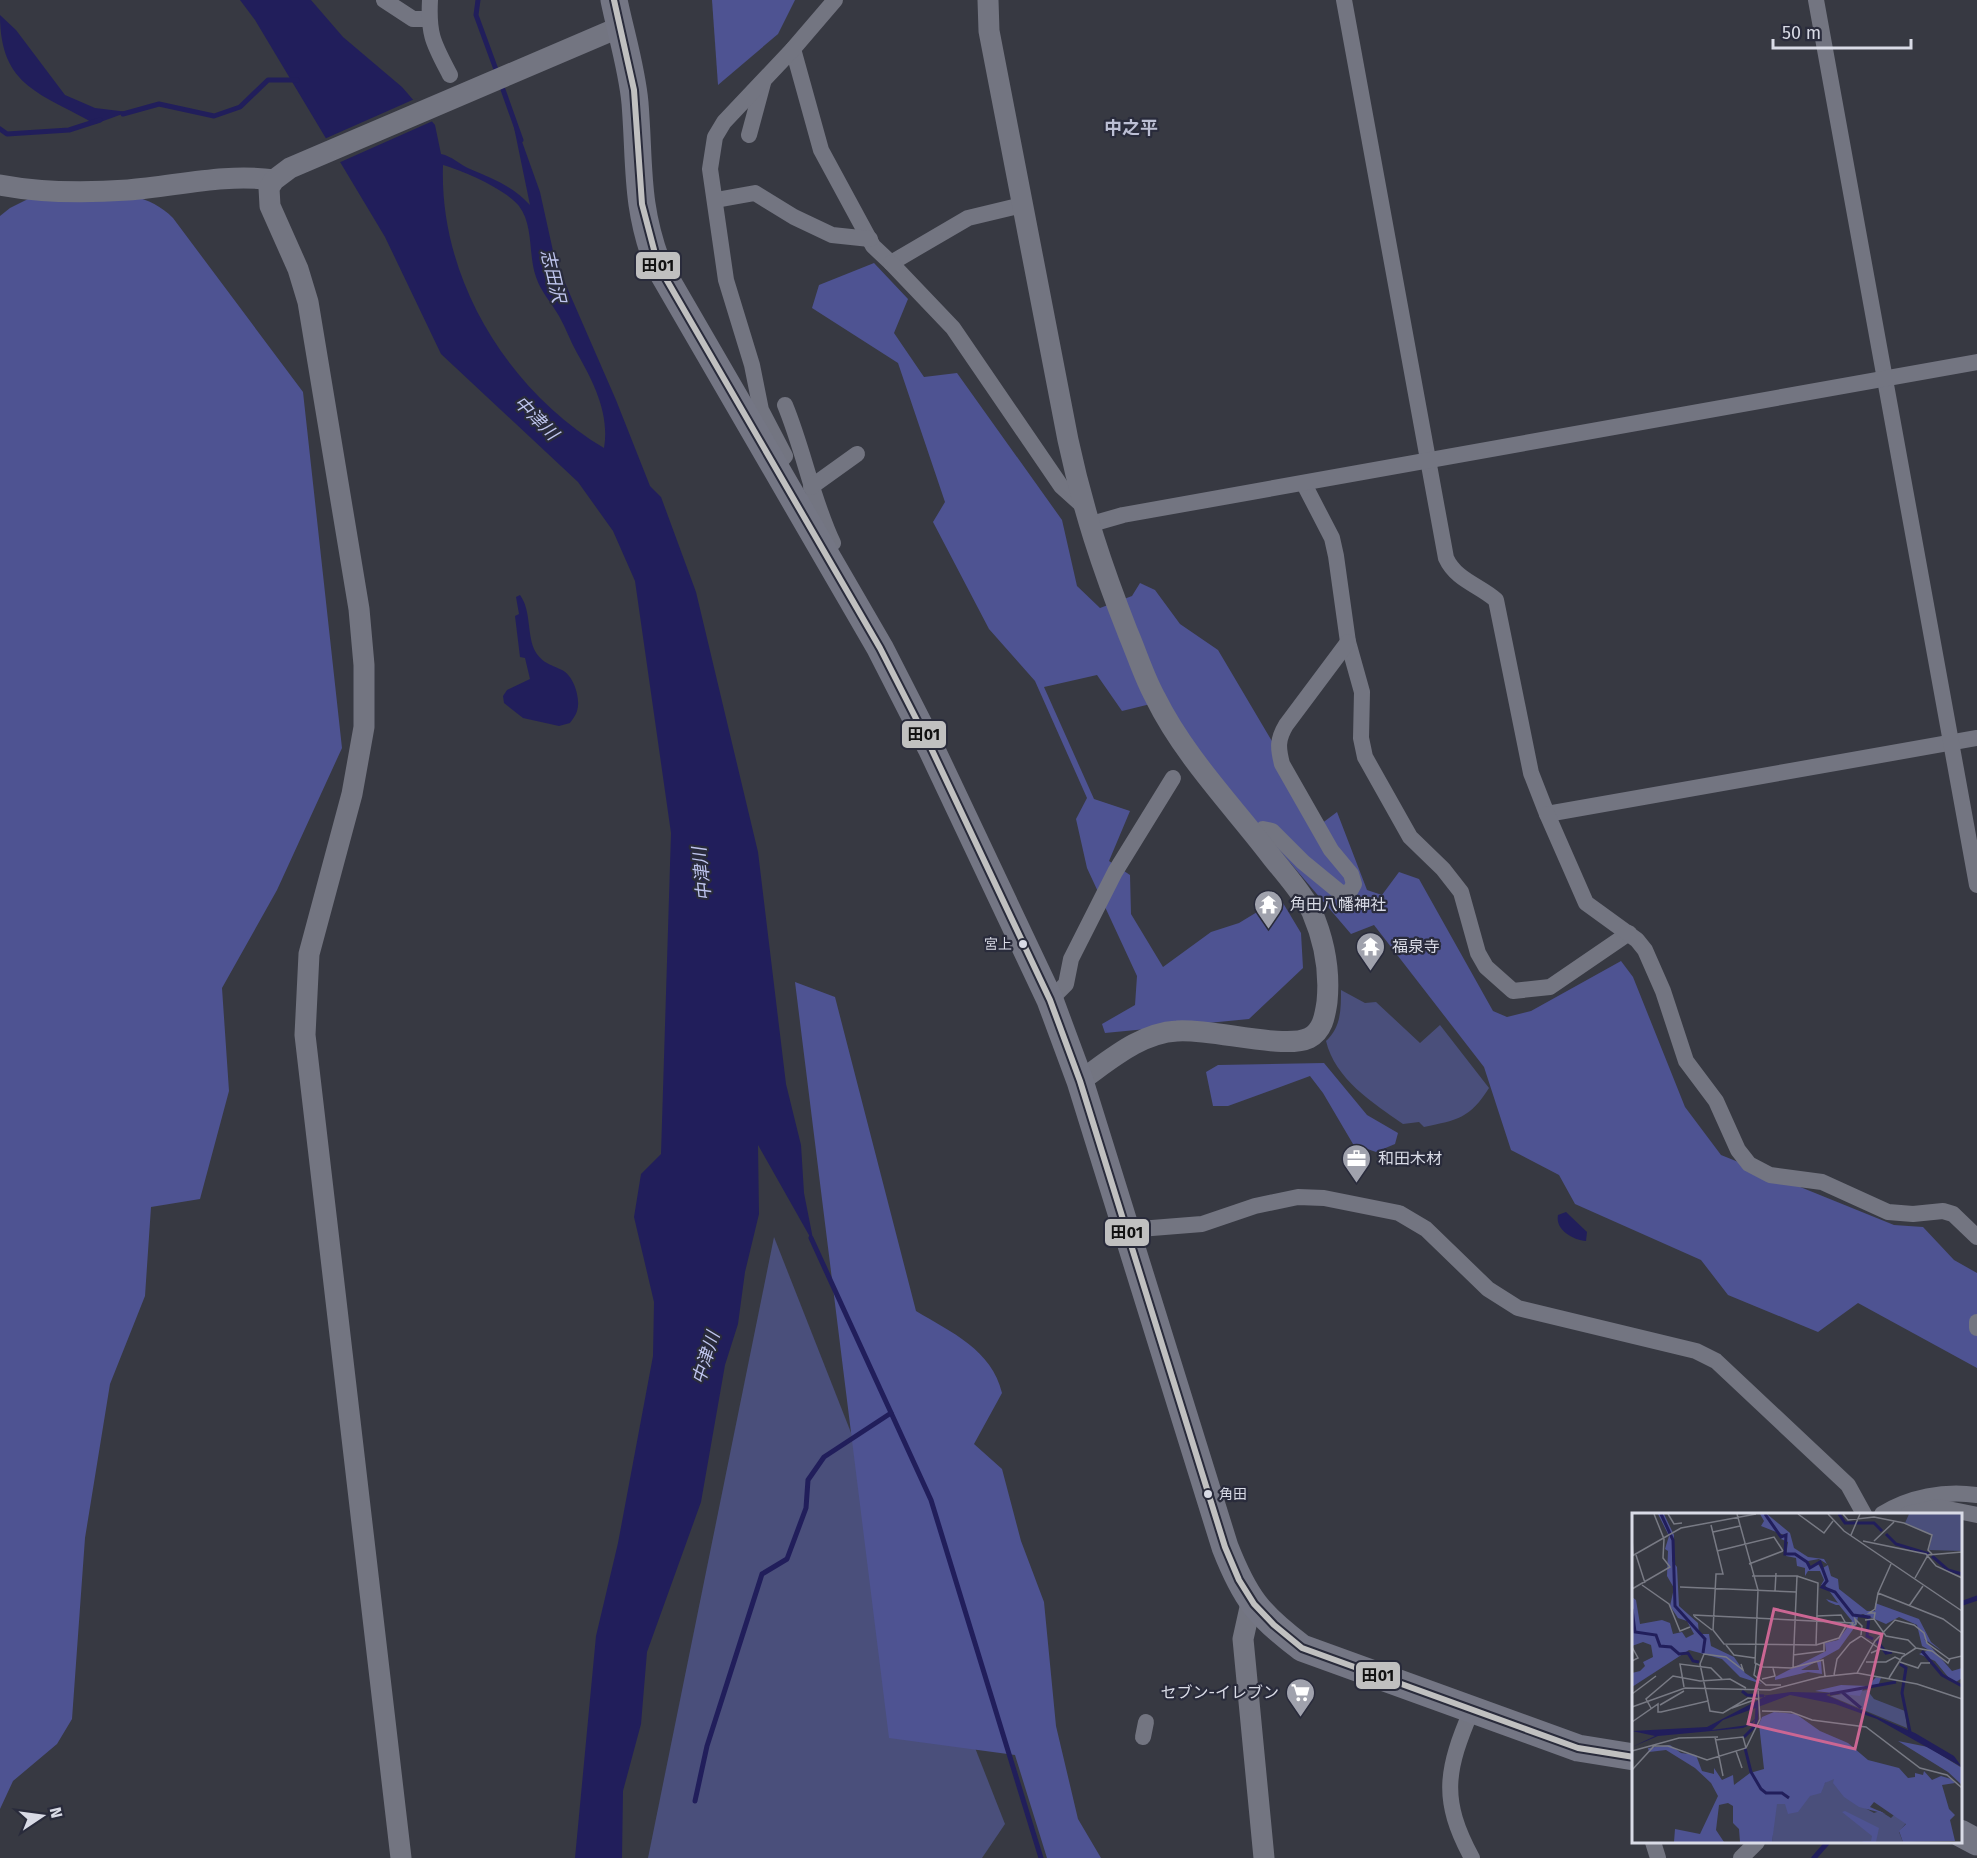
<svg xmlns="http://www.w3.org/2000/svg" width="1977" height="1858" font-family="'Fira Sans','Noto Sans JP',sans-serif">
	<style>
		.green { fill: #4a4f7b }
		.forest { fill: #4e5392 }
		.water { fill: #211e5b; fill-rule: evenodd }
		.pier { fill: #373942 }
		.lines { fill: none; stroke-linecap: round; stroke-linejoin: round }
		.stream { stroke: #211e5b; stroke-width: 5 }
		.minor { stroke: #737581; stroke-width: 16 }
		.tertiary { stroke: #737581; stroke-width: 21 }
		.primary { stroke: #747684; stroke-width: 27 }
		.bus-1-casing { stroke: #292b3b; stroke-width: 10 }
		.bus-1 { stroke: #c0c0c0; stroke-width: 6 }
		.bus-dot { fill: #d9dbe6; stroke: #292b3b; stroke-width: 2 }
		.labels { text-anchor: middle; dominant-baseline: central; stroke-width: 4.5; stroke-linejoin: round; paint-order: stroke }
		.bus-label { font-size: 14px; fill: #d9dbe6; stroke: #292b3b; text-anchor: end }
		.poi-label { font-size: 16px; fill: #d9dbe6; stroke: #292b3b; text-anchor: start }
		.neighbourhood-label { font-size: 18px; font-weight: bold; fill: #bcbfd4; stroke: #292b3b }
		.water-label { font-size: 18px; font-style: italic; fill: #bfc5ee; stroke: #292b3b }
		.inset-river { fill: none; stroke: #211e5b; stroke-width: 3 }
		.inset-road { fill: none; stroke: #787a84; stroke-width: 1.5 }
		.view { fill: #cb6693; fill-opacity: 0.15; stroke: #cb6693; stroke-width: 3 }
		.inset-edge { fill: none; stroke: #d9dbe6; stroke-width: 3 }
		.line-badge { stroke: #292b3b; stroke-width: 2 }
		.pale-badge-label { font-size: 16px; text-anchor: middle; font-weight: bold; fill: #111 }
	</style>
	<rect width="100%" height="100%" fill="#373942"/>
	<g class="green">
		<path d="M1341,990L1365,1003L1376,1002L1420,1043L1440,1025L1489,1088C1470,1118 1458,1120 1424,1127L1419,1122L1403,1124C1373,1103 1335,1079 1326,1041C1341,1027 1341,1010 1341,990Z"/>
		<polygon points="774,1237 1005,1824 982,1858 648,1858"/>
	</g>
	<g class="forest">
		<polygon points="712,0 795,0 778,34 718,85"/>
		<path d="M42,192C86,194 140,184 173,218L303,392L342,748L277,890L222,988L229,1091L200,1199L151,1207L145,1296L110,1384L85,1538L72,1719L57,1744L13,1781L0,1809V216L10,208Z"/>
		<polygon points="874,263 908,299 894,333 924,377 957,373 1062,520 1077,586 1100,608 1132,596 1140,583 1155,590 1180,624 1218,650 1321,824 1337,812 1367,890 1382,895 1399,872 1419,879 1493,1011 1507,1017 1531,1011 1621,961 1633,977 1685,1107 1721,1155 1894,1225 1923,1227 1954,1260 1977,1273 1977,1368 1858,1303 1818,1332 1728,1295 1701,1260 1575,1204 1559,1175 1511,1150 1484,1067 1374,925 1351,934 1199,756 1167,700 1122,711 1097,675 1044,687 1094,799 1130,811 1109,861 1130,875 1131,914 1163,967 1211,932 1239,923 1280,898 1301,933 1303,968 1249,1019 1105,1033 1102,1024 1135,1005 1137,976 1087,868 1076,819 1087,798 1035,681 989,629 933,522 945,502 898,363 812,308 819,285"/>
		<path d="M795,982L835,997L916,1311C951,1332 992,1350 1002,1393L974,1444L1002,1469L1021,1541L1044,1602L1056,1726L1078,1819L1101,1858H1047L1015,1755L889,1738Z"/>
		<polygon points="1324,1063 1367,1115 1398,1133 1395,1144 1376,1152 1353,1144 1323,1093 1310,1076 1228,1106 1213,1106 1206,1072 1218,1065"/>
	</g>
	<g class="water">
		<path d="M240,0H311L343,37L402,87L435,125L441,154C452,156 460,165 470,169C493,179 513,186 530,205L510,108L540,192L555,260L616,400L650,486L661,497L696,592L758,852L786,1084L801,1145L804,1193L814,1244L758,1145L759,1214L745,1272L738,1324L725,1365L701,1502L647,1652L641,1724L623,1791L622,1858H575L596,1636L618,1543L653,1356L654,1302L634,1217L641,1174L661,1154L671,833L635,581L613,531L578,482L441,354L385,237L255,20ZM443,165C464,171 505,189 519,206C534,226 528,255 536,277C541,292 551,302 559,316C566,328 570,341 577,353C593,381 610,414 604,448C507,390 439,278 443,165Z"/>
		<path d="M0,15L16,30L65,95L95,108L128,112L95,124C42,93 0,88 0,15Z"/>
		<path d="M520,595C531,610 527,632 534,649C541,663 550,664 562,670C574,676 581,699 577,711C576,715 572,720 570,723L559,726L523,718L504,703L503,696L507,690L530,679L525,658L520,657L515,616L519,614L516,597Z"/>
		<path d="M1566,1212L1587,1232L1586,1241C1573,1240 1555,1230 1558,1215Z"/>
	</g>
	<polygon class="pier" points="417,98 435,120 336,164 322,140"/>
	<g class="lines">
		<g class="stream">
			<polyline points="478,0 476,15 498,75"/>
			<polyline points="501,84 521,140"/>
			<polyline points="123,114 159,104 214,116 240,107 268,80 297,80"/>
			<polyline points="0,129 7,134 69,130 100,120"/>
			<polyline points="811,1238 931,1500 1041,1858"/>
			<polyline points="1960,1604 1977,1598"/>
			<polyline points="695,1801 707,1746 762,1574 787,1559 806,1508 808,1480 824,1457 891,1413"/>
			<polyline points="1814,1858 1828,1842"/>
		</g>
		<g class="minor">
			<polyline points="384,0 413,19 428,19"/>
			<path d="M430,0C428,36 434,44 450,75"/>
			<path d="M1344,0L1446,558C1456,580 1479,585 1496,600L1531,773L1547,814L1977,738"/>
			<polyline points="1816,0 1977,885"/>
			<polyline points="793,49 821,150 873,246 891,263 968,218 1022,205"/>
			<polyline points="749,135 763,83"/>
			<polyline points="716,200 755,193 794,217 832,235 870,239"/>
			<polyline points="891,263 953,328 1061,486 1082,505"/>
			<path d="M785,405C804,451 812,499 833,543"/>
			<polyline points="775,467 785,456 761,410 752,365 726,280 710,169 715,137 724,122 793,49 835,0"/>
			<polyline points="1304,484 1332,538 1336,556 1348,642 1362,692 1361,738 1365,757 1410,837 1443,869 1461,892 1478,953 1486,967 1513,991 1550,987 1629,933"/>
			<polyline points="811,487 857,454"/>
			<polyline points="1088,525 1123,515 1977,362"/>
			<polyline points="1547,814 1586,903 1637,940 1645,950 1663,991 1686,1061 1716,1101 1738,1150 1749,1164 1770,1175 1822,1182 1888,1212 1913,1214 1943,1211 1953,1214 1977,1237"/>
			<path d="M1256,836L1263,829L1272,831L1303,862L1342,894L1350,891L1354,884L1351,874L1331,850L1282,764C1278,748 1277,740 1286,725L1348,642"/>
			<polyline points="1050,1000 1066,984 1071,959 1115,872 1173,778"/>
			<polyline points="1127,1230 1202,1224 1255,1206 1298,1197 1324,1198 1399,1213 1426,1229 1488,1289 1518,1308 1696,1351 1716,1361 1848,1485 1864,1514"/>
			<polyline points="1977,1322 1977,1328"/>
			<path d="M1882,1514C1909,1497 1945,1490 1977,1495"/>
			<polyline points="1908,1514 1938,1507 1977,1515"/>
			<path d="M1472,1709C1446,1770 1440,1799 1472,1858"/>
			<polyline points="1143,1737 1146,1722"/>
			<polyline points="1653,1842 1658,1858"/>
			<polyline points="1741,1858 1757,1842"/>
		</g>
		<g class="tertiary">
			<path d="M988,0L989,31L1068,440C1083,510 1102,567 1128,633C1137,654 1144,677 1155,697C1184,756 1232,805 1271,856C1285,874 1302,892 1312,912C1324,940 1330,972 1327,1002C1325,1015 1323,1031 1309,1038C1284,1050 1210,1028 1177,1031C1140,1033 1110,1060 1080,1081"/>
			<path d="M0,185C42,193 85,193 128,190C177,186 225,173 274,180"/>
			<polyline points="1251,1603 1243,1639 1264,1858"/>
			<polyline points="401,1858 305,1035 309,954 352,794 364,727 364,665 359,609 308,302 298,269 270,206 269,188 274,180 290,168 620,27"/>
		</g>
		<g class="primary">
			<path d="M614,0C621,34 632,69 635,103C640,165 635,205 658,265L880,648L931,748L1050,1000L1080,1081L1225,1547C1245,1598 1258,1615 1302,1648L1578,1748L1634,1757"/>
			<polyline points="1960,1833 1977,1842"/>
		</g>
		<defs>
			<polyline id="bus-1" points="614,0 634,90 642,204 658,265 880,648 931,748 1050,1000 1080,1081 1225,1547 1239,1580 1254,1604 1274,1625 1302,1648 1578,1748 1634,1757"/>
		</defs>
		<use href="#bus-1" class="bus-1-casing"/>
		<use href="#bus-1" class="bus-1"/>
	</g>
	<defs>
		<symbol id="temple-pin" viewBox="-11 -11 22 30"><path d="M0 17L-7.5 6A9.5 9.5 0 1 1 7.5 6Z" fill="#a0a2ad" stroke="#292b3b"/><path d="M0-6L5-2H3V0L6.5 2.5H4V6H1.5V3h-3V6H-4V2.5H-6.5L-3 0V-2H-5Z" fill="#fff"/></symbol>
		<symbol id="office-pin" viewBox="-11 -11 22 30"><path d="M0 17L-7.5 6A9.5 9.5 0 1 1 7.5 6Z" fill="#a0a2ad" stroke="#292b3b"/><path d="M-6-3h4V-5.5h4V-3h4V5H-6ZM-1-4.5V-3h2v-1.5ZM-6 0V1H6V0Z" fill="#fff"/></symbol>
		<symbol id="supermarket-pin" viewBox="-11 -11 22 30"><path d="M0 17L-7.5 6A9.5 9.5 0 1 1 7.5 6Z" fill="#a0a2ad" stroke="#292b3b"/><path d="M-6-5.5h2.5l.6 2H6L4.5 2H-2.5L-4.4-4H-6ZM-1.5 3.2a1.3 1.3 0 1 0 .1 0ZM3 3.2a1.3 1.3 0 1 0 .1 0Z" fill="#fff"/></symbol>
	</defs>
	<g fill-rule="evenodd">
		<use href="#temple-pin" x="1252" y="888" width="33" height="45"/>
		<use href="#temple-pin" x="1354" y="930" width="33" height="45"/>
		<use href="#office-pin" x="1340" y="1142" width="33" height="45"/>
		<use href="#supermarket-pin" x="1284" y="1676" width="33" height="45"/>
	</g>
	<g class="bus-dot">
		<circle cx="1023" cy="944" r="5"/>
		<circle cx="1208" cy="1494" r="5"/>
	</g>
	<g class="labels">
		<g class="bus-label">
			<text x="1012" y="944">宮上</text>
			<text x="1219" y="1494" text-anchor="start">角田</text>
		</g>
		<g class="poi-label">
			<text x="1290" y="904">角田八幡神社</text>
			<text x="1392" y="946">福泉寺</text>
			<text x="1378" y="1158">和田木材</text>
			<text x="1279" y="1692" text-anchor="end">セブン-イレブン</text>
		</g>
		<g class="neighbourhood-label">
			<text x="1131" y="128">中之平</text>
		</g>
		<g class="water-label">
			<text transform="translate(553 276) rotate(77)">志田沢</text>
			<text transform="translate(536 418) rotate(45)">中津川</text>
			<text transform="translate(702 874) rotate(-96)">中津川</text>
			<text transform="translate(706 1358) rotate(-73)">中津川</text>
		</g>
	</g>
	<g transform="translate(1632 1513)">
		<rect width="330" height="330" fill="#373942"/>
		<path d="M277,1H330V38L297,37L300,22L273,10ZM235,177L242,186L273,198L275,215L198,183ZM201,264L217,286L242,300L248,298L259,305L263,301L274,310L267,319L271,329H140L143,291L176,283Z" fill="#4a4f7b"/>
		<path d="M26,1H32L42,22L40,48L45,54L47,93L66,110L67,121H77L79,133L102,144L113,160L130,171L108,164L90,146L57,137L0,174V160L8,158L13,153L11,149L21,144L19,132L11,129L0,133V84L4,87L8,111L30,107L38,110L41,121L50,119L54,125L62,121L55,108L46,105L38,93L42,75L35,63L36,38L33,36L37,23ZM135,1L158,20L162,35L176,44L192,46L195,51L187,46L176,48L177,55L186,51L189,56L196,52L199,63L206,66L207,76L235,98H243V90L287,106L299,129L310,138L292,126L320,158L330,155V165L324,169L317,165L303,148L287,141L297,137L290,133L285,112L267,104L254,111L231,101L226,103L225,111L207,136L169,157H187L185,149L189,148L190,161L176,159L143,167V164L194,138L193,130L206,127L220,108L207,92H204L197,89L194,86L206,90L193,72H189L192,67L188,58H176L173,63V55L165,53L164,45L154,43L156,29L149,26L152,22L129,13L132,8L128,1ZM244,164L249,165L246,173L231,176L228,183L183,178L209,172L236,173ZM142,199L164,201L188,218L216,230L236,247L267,255L276,265L283,264V260L291,262L292,258L300,267L309,263L319,266L323,270L310,272L317,296L323,302L318,307L323,328L271,329L267,318L274,311L242,289L238,294L254,301L227,294L212,284L201,270L202,266L193,270L189,280L178,283L166,299L156,301L153,291H145L140,329H108L107,316L101,310V293L96,290L87,292L84,317L92,329H42L43,316L68,321L86,283L79,270L63,255L34,237L17,239L16,235L38,232L49,240L64,242L70,258L82,261V255L90,267L101,262L102,272L118,260L132,256L127,211L130,204ZM266,228L296,234L330,255V272L316,259ZM213,298L247,315L244,329H232L230,328H239L240,323L210,299Z" fill="#4e5392"/>
		<path d="M159,179L199,180L194,182L283,220L322,243L330,254L245,206L203,191L158,182L91,207L80,217L116,212L124,205L120,211L111,215L26,223L0,234L23,223L0,218L75,214L134,183H129Z" fill="#211e5b"/>
		<path class="inset-river" d="M29,1L41,27L43,93L73,126L71,140M133,1L149,24L154,22L153,41H163L175,49L178,55L188,49L195,68L190,74L203,79L221,102L237,104L235,123L241,126M207,1L213,10H242L250,18M254,21L264,31L297,41M300,43L316,57L330,61M0,96L3,119L24,122L28,133L39,134L47,141L56,140L61,148L67,149M245,128L254,140L260,139M290,138L310,162L330,173M268,151L274,155L270,180L278,219M110,178L115,182L132,183M210,179L229,195M198,181L264,169M112,224L124,212L125,194M113,235L119,259L129,276L134,280H150L157,285"/>
		<path class="inset-road" d="M36,1L42,11L50,10M105,1L126,77L123,150L131,154L159,155L191,147L193,163M166,1L192,20L201,8M196,1L212,18L330,98M211,1L216,7L242,4L272,10L300,22L296,37L300,41M79,12L91,61H84L81,117L92,131L184,132L186,70L165,63M81,19L108,13M219,22L228,1M0,25L1,43M231,28L294,41L304,53L330,65M242,28L262,9M85,38L142,24L151,38M4,42L13,70M0,43L49,15L124,1M117,51L151,38M259,51L246,80L311,106L330,120M120,63H165L161,155M283,65L296,42L330,39M10,72L37,91L48,118L58,114M48,74L164,79M0,76L38,54L31,45L32,26L22,1M143,78L144,60M277,93L291,73M61,102L221,110L219,114L224,111L223,106L230,113L229,122M62,103L80,117M185,103L209,102L213,109M242,106L243,100H237L243,96L246,80M233,107L242,106L254,123L276,127L284,135L270,144L257,165M229,123L248,136L239,140M94,132L102,142L123,145M184,132L207,125L214,113M284,135L300,138L316,150L318,146M248,136L273,141M161,142L192,138V129M0,148L6,145L0,134M234,149H254L263,144L269,147M268,149L286,155L289,150H298M124,150L122,162L134,172H149M225,160L285,171L330,186M202,162L205,146L218,130L229,123M130,166L143,163L141,155M52,174L48,151L79,155L90,166M0,181L24,163M76,188L78,198L91,200L116,185L126,186M28,192L52,178M0,194L53,175L138,177L188,164L225,160L243,128L263,107L282,112L292,120L295,130L317,146L330,143M19,195L14,186L41,163L68,168L98,166L114,175M100,195L122,187M130,198L159,199L180,207L234,214L288,255L315,262L330,275M0,209L26,191V199H29L76,188L68,151L72,141L94,144L111,157L109,151M83,224L91,263M83,227L111,224L114,235M0,238L47,225L86,224M104,238L110,255M0,257L22,233H36L75,247L114,235L128,206L126,175"/>
		<path class="view" d="M142,96L250,121L223,236L116,211Z"/>
		<rect width="330" height="330" class="inset-edge"/>
	</g>
	<g class="line-badge">
		<rect x="635" y="251" width="46" height="29" rx="6" fill="#c0c0c0"/>
		<rect x="901" y="720" width="46" height="29" rx="6" fill="#c0c0c0"/>
		<rect x="1104" y="1218" width="46" height="29" rx="6" fill="#c0c0c0"/>
		<rect x="1355" y="1661" width="46" height="29" rx="6" fill="#c0c0c0"/>
	</g>
	<g class="pale-badge-label">
		<text x="658" y="271">田01</text>
		<text x="924" y="740">田01</text>
		<text x="1127" y="1238">田01</text>
		<text x="1378" y="1681">田01</text>
	</g>
	<g transform="translate(42 1816) rotate(77)" stroke="#292b3b" stroke-width="4.5" paint-order="stroke">
	<path d="M0-4.5L10 22L0 15L-10 22Z" fill="#d9dbe6"/>
	<text y="-9" font-size="16" font-weight="bold" text-anchor="middle" fill="#d9dbe6">N</text>
	</g>
	<path d="M1773 39v9h138v-9" fill="none" stroke="#d9dbe6" stroke-width="3"/>
	<text x="1782" y="39" font-size="18" fill="#d9dbe6" stroke="#292b3b" stroke-width="4.5" paint-order="stroke">50 m</text>
</svg>
